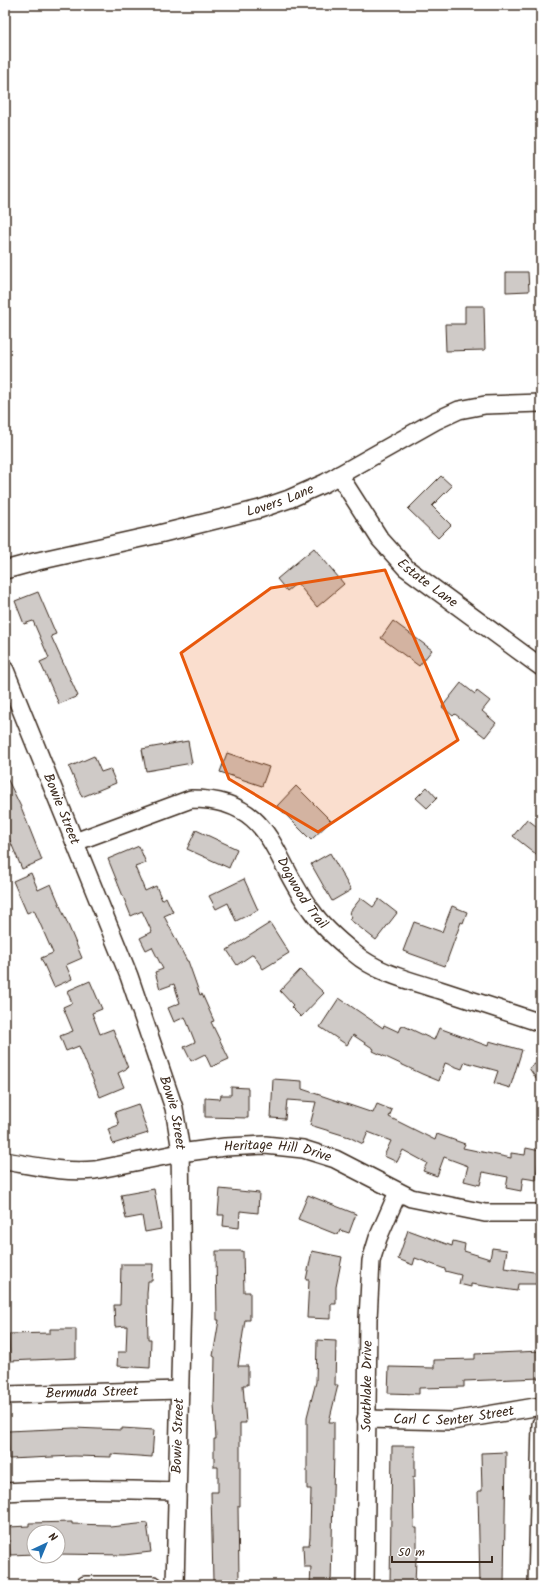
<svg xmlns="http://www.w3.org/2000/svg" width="546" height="1590" font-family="Kalam,sans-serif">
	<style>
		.building { fill: #cfcac7; stroke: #3b2a1e }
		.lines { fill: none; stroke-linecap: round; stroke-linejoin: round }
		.minor-casing { stroke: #3b2a1e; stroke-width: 20 }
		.minor { stroke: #fff; stroke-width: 17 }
		.marked { fill: #e8590c; fill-opacity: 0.2; stroke: #e8590c; stroke-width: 3; stroke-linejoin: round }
		.labels { text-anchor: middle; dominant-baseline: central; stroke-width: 3.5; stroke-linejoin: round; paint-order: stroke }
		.street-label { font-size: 14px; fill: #3b2a1e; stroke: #fff }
	</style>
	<rect width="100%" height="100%" fill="#fff"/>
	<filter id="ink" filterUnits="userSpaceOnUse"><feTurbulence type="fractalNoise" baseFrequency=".025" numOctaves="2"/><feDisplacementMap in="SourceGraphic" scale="8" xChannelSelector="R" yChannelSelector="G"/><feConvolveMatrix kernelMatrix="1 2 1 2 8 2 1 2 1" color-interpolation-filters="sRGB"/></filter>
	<g filter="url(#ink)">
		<g class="building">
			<polygon points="506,272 528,272 529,291 506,292"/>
			<polygon points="465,306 484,306 485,350 446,351 445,324 465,324"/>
			<polygon points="441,476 452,486 432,506 451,525 438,538 408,509"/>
			<polygon points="314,548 344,584 317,607 297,583 287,591 277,579"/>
			<polygon points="38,592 56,634 51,636 78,696 59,704 40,662 49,658 33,621 24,624 15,601"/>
			<polygon points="393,621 432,650 419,666 381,638"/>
			<polygon points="461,683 475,694 477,691 490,701 482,711 496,723 485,737 455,714 453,716 442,707"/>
			<polygon points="188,741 192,763 146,771 142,749"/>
			<polygon points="227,753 269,767 262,786 220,772"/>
			<polygon points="94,756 101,772 110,769 116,783 82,797 69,767"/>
			<polygon points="5,774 21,807 42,860 22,869 5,829"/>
			<polygon points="296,786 331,821 311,840 277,806"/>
			<polygon points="427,787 437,798 427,808 416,798"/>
			<polygon points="527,819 541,830 541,858 513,836"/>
			<polygon points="196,830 237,849 229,868 187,849"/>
			<polygon points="139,846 146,863 135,867 145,891 156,886 162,900 166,897 173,912 164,916 187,961 188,961 200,995 202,994 214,1021 211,1022 229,1059 211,1067 205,1054 191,1061 184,1047 195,1042 185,1017 174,1022 168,1008 180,1003 174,984 160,989 155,972 163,969 152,947 146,950 140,938 152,932 142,911 131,916 108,859"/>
			<polygon points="330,853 351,890 332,901 311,864"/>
			<polygon points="31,873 38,890 51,884 82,958 66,965 72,979 54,987 41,958 53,953 34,910 27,913 13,881"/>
			<polygon points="244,879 258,910 236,921 228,903 216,909 209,896"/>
			<polygon points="361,898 373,907 379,899 397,913 376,940 349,919 352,917 349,913"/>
			<polygon points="452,906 467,912 463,923 461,922 445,966 403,951 414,922 442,932"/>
			<polygon points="270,923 289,953 263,969 253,954 237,965 227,950"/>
			<polygon points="300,970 324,993 301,1017 291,1007 293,1005 280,991"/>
			<polygon points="90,981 102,1009 92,1013 100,1034 113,1029 128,1068 118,1073 124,1087 100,1097 79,1046 66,1051 60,1036 73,1031 63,1007 72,1003 67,991"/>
			<polygon points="339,998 383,1028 384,1025 399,1032 402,1025 434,1040 439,1028 488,1046 489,1041 522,1050 510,1088 494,1083 498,1071 465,1062 462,1069 445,1063 439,1081 422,1074 373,1051 374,1049 353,1035 347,1045 320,1027"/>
			<polygon points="541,1060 541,1086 529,1068"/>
			<polygon points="273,1079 302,1081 302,1089 373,1113 377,1104 392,1110 389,1117 435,1140 437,1134 465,1144 463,1148 511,1158 511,1153 525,1155 526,1148 540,1151 536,1180 523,1178 521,1191 506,1188 508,1177 483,1172 480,1185 464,1181 468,1166 444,1157 437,1176 423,1171 427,1163 403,1150 397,1162 384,1156 391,1141 368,1132 363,1144 349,1137 310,1125 316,1102 287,1100 285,1119 271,1118"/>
			<polygon points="231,1087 248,1088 248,1118 205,1117 205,1098 220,1099 221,1095 231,1095"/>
			<polygon points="138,1104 148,1133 113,1144 108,1129 119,1125 115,1112"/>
			<polygon points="154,1189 161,1229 145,1232 142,1216 126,1219 121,1195"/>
			<polygon points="220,1189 259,1193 258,1213 240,1211 239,1228 223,1226 224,1215 218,1215"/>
			<polygon points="308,1195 356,1214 349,1233 340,1230 338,1235 298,1219"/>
			<polygon points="408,1230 452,1246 453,1241 465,1244 464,1251 490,1259 492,1248 507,1250 504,1268 541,1273 541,1284 518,1284 517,1291 471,1284 471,1287 459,1284 461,1275 445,1271 445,1269 415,1258 413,1265 398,1259"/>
			<polygon points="216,1251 243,1251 244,1292 250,1292 250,1320 245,1320 238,1366 248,1366 248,1385 243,1385 246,1423 240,1423 240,1506 238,1506 239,1580 213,1581 211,1492 218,1492 218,1467 214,1467 214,1439 216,1439 214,1404 215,1357 213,1356 219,1320 217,1320"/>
			<polygon points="312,1251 342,1257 336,1287 336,1304 331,1304 331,1319 307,1318 309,1280 306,1280"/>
			<polygon points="121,1264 153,1264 152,1281 148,1281 147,1294 148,1339 151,1339 150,1368 117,1366 118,1352 126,1352 127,1326 115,1327 114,1305 120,1305"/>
			<polygon points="50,1329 76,1329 76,1358 10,1361 9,1334 50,1333"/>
			<polygon points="317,1340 336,1341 335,1385 338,1385 329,1422 334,1422 334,1451 331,1585 310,1585 311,1567 304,1567 303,1545 309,1545 310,1537 311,1489 307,1489 307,1417 316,1382"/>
			<polygon points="541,1351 541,1378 464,1381 464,1387 419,1388 419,1394 388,1393 389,1367 434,1368 434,1360 475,1359 475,1354"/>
			<polygon points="74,1428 122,1430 122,1428 154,1430 152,1457 111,1454 111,1457 74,1456 9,1459 8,1431"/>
			<polygon points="392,1446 415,1446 415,1477 413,1477 414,1528 417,1528 417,1558 416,1558 415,1585 390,1585"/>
			<polygon points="506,1452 504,1585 480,1585 478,1491 482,1491 481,1453"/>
			<polygon points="72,1522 72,1524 110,1525 110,1527 147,1523 151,1552 124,1555 58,1554 58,1532 34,1532 34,1554 10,1555 8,1527 29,1526 29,1523"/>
		</g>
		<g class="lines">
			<defs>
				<g id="minor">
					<path id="s1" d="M339,475L380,539L406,568L541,667"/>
					<path id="s2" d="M5,570L38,561L159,534L260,509L289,499L325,483L435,421L459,410L485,405L541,403"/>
					<path id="s3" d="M5,670L129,976L174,1108L180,1145L182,1296L175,1585"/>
					<path id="s4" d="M75,842L191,799C274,799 271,858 311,910C322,926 339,941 354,953C377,973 411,981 440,990C474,1001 507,1012 541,1023"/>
					<path id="s5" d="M5,1161C35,1166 64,1173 95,1170L180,1153L225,1147L265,1145L303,1149L335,1159L411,1198L485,1213H541"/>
					<path id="s6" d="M5,1395L180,1390"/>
					<path id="s7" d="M366,1419L452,1421L541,1406"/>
					<path d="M5,1492C62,1488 119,1489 177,1491"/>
					<polyline points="85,1585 154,1585"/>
					<path id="s8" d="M365,1585L368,1319L371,1261L378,1238L398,1192"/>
					<polyline points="537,1585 541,1424"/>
				</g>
			</defs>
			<use href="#minor" class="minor-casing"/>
			<use href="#minor" class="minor"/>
		</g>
	</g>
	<path class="marked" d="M385,570L458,740L318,832L229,779L181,653L271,588Z"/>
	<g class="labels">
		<g class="street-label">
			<text stroke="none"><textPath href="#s2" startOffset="284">Lovers Lane</textPath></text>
			<text stroke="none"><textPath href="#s1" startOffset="141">Estate Lane</textPath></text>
			<text stroke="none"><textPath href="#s3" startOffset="150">Bowie Street</textPath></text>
			<text stroke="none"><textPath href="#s4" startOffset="280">Dogwood Trail</textPath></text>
			<text stroke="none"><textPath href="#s3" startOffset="474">Bowie Street</textPath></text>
			<text stroke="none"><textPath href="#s5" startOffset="276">Heritage Hill Drive</textPath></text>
			<text stroke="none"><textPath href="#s8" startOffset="199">Southlake Drive</textPath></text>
			<text stroke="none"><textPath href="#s6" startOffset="87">Bermuda Street</textPath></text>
			<text stroke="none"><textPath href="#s7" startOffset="88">Carl C Senter Street</textPath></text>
			<text transform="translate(178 1436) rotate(-88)">Bowie Street</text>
		</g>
	</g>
	<rect width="546" height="1590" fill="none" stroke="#fff" stroke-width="20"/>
	<rect x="10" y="10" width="526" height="1570" fill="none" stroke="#3b2a1e" stroke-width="1.5" filter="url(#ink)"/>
	<g transform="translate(46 1544) rotate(44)"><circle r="19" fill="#ffffff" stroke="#b1aaa5"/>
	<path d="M0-3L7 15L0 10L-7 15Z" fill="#1f6fb2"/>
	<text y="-6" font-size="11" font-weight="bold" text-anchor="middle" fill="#3b2a1e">N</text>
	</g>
	<path d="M392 1556v6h100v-6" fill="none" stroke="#3b2a1e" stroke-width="2"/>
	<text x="398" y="1556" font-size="12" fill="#3b2a1e" stroke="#ffffff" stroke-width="3" paint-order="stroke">50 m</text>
</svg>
